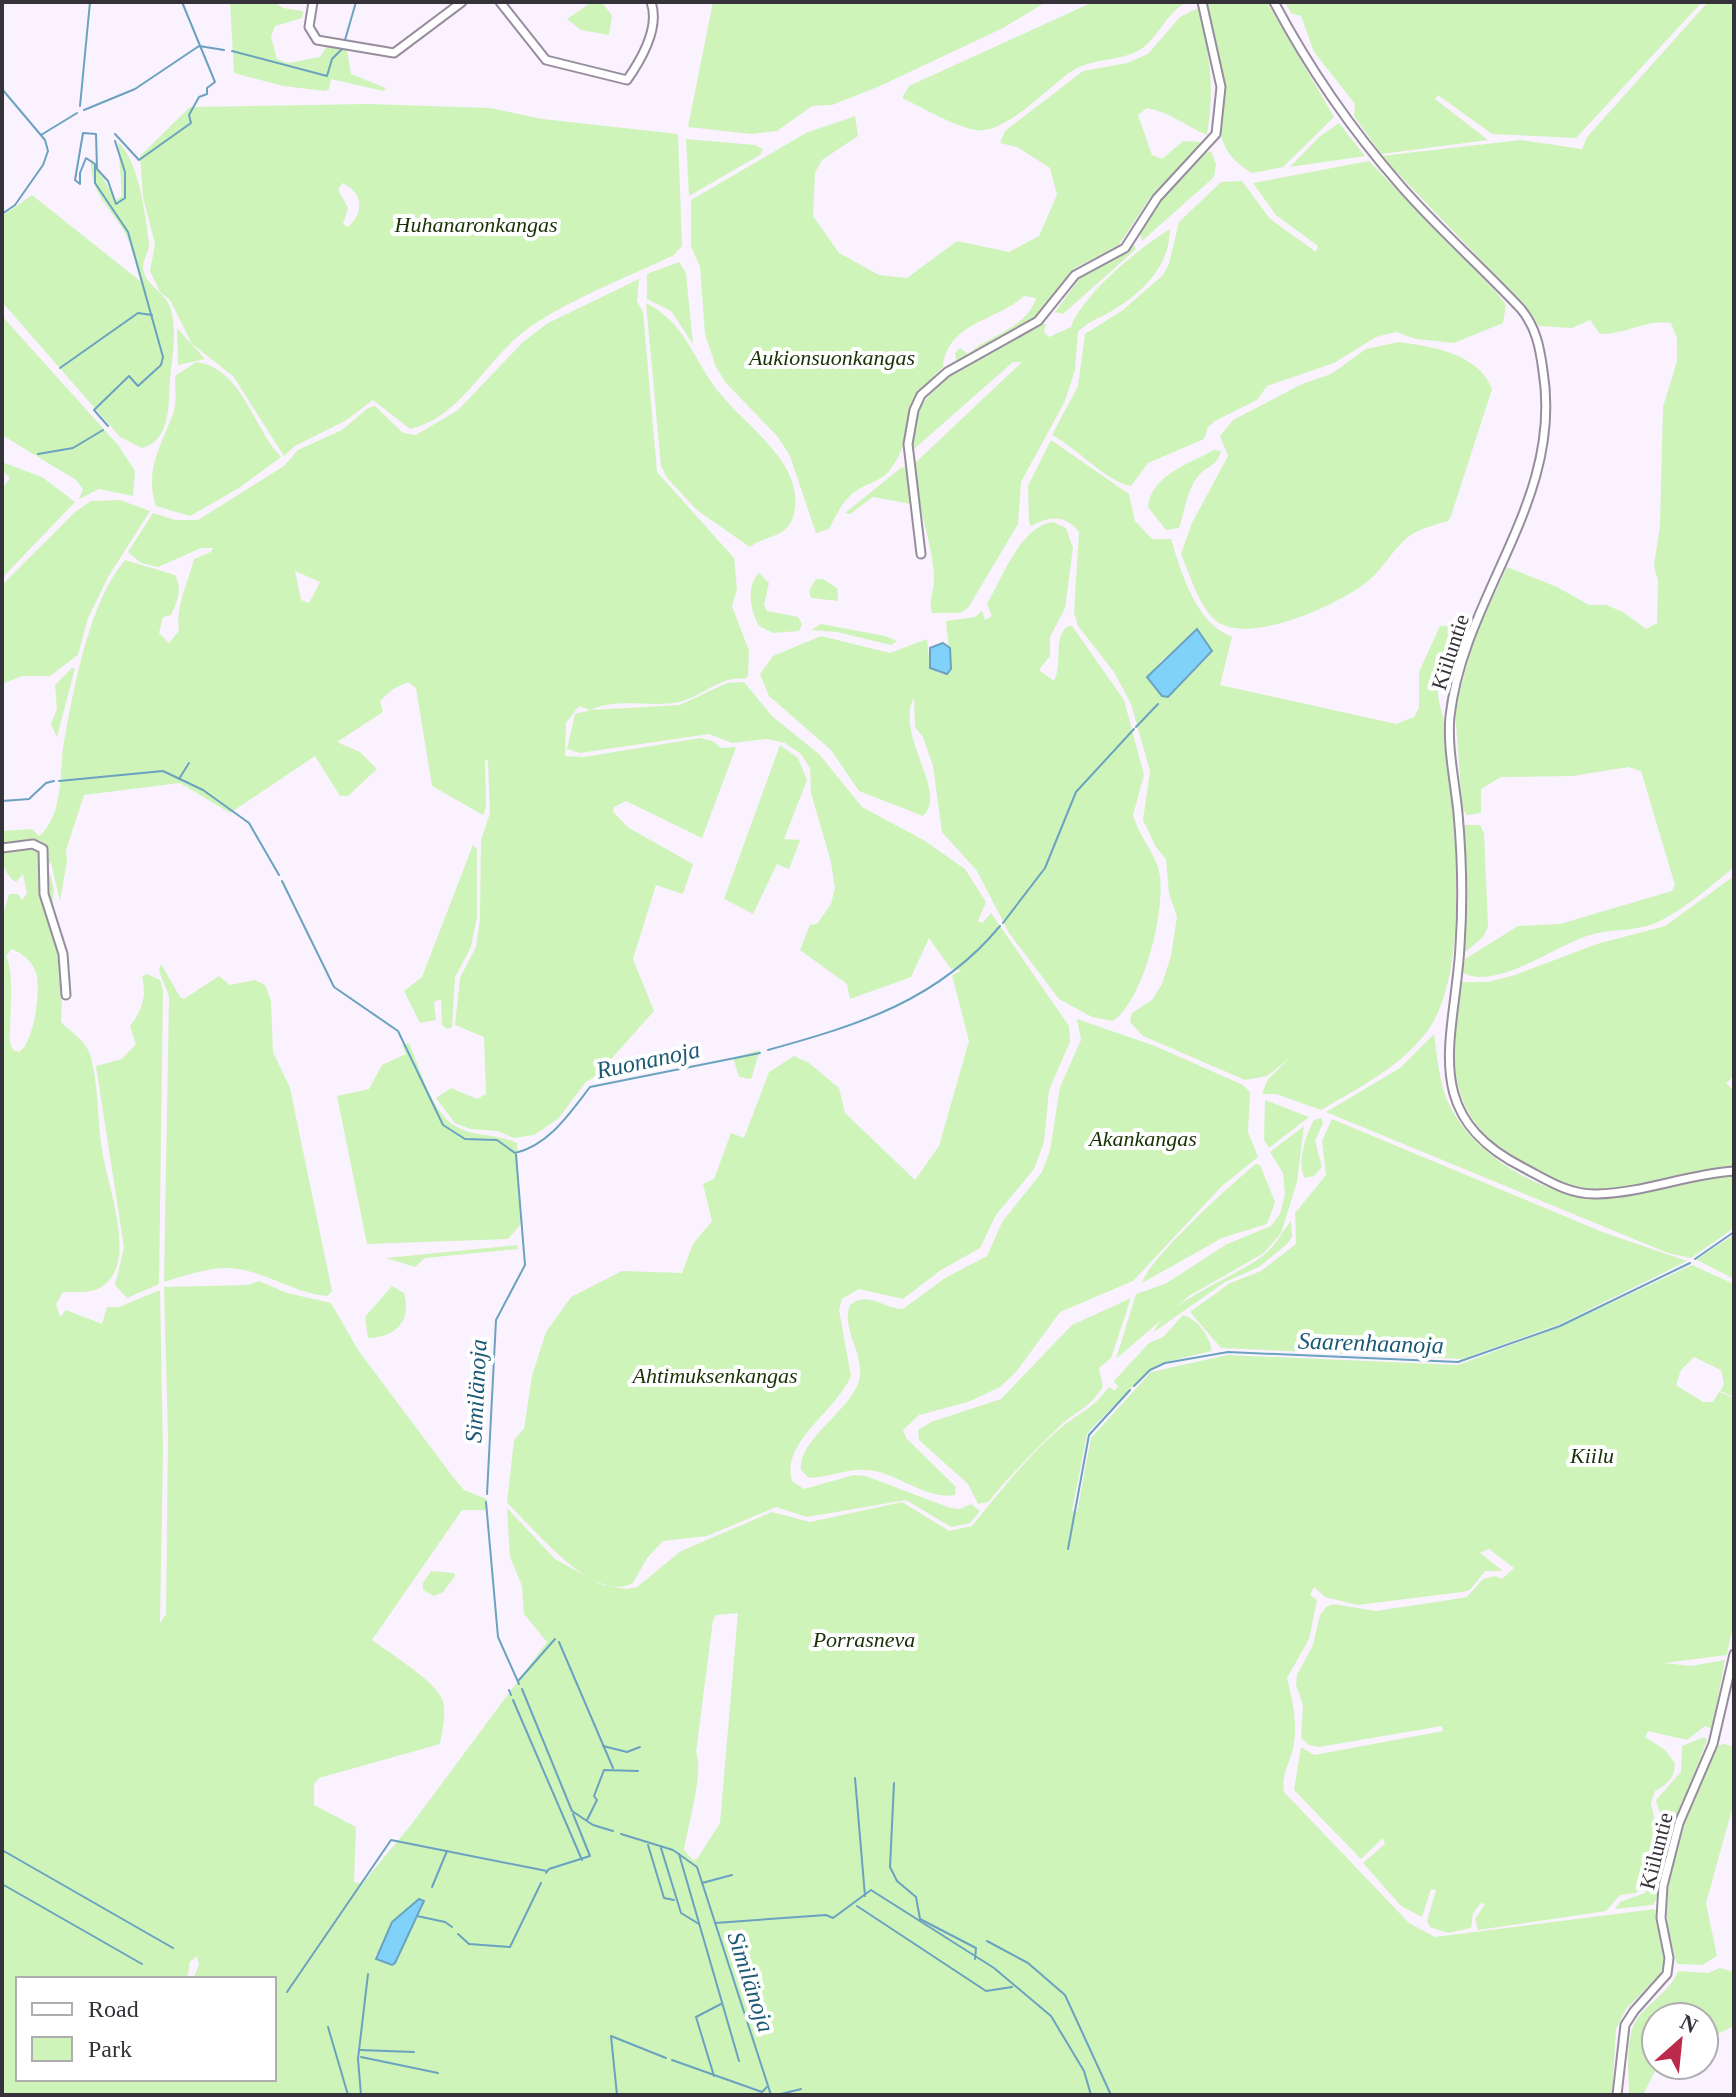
<svg xmlns="http://www.w3.org/2000/svg" width="1736" height="2097" font-family="'Times New Roman',serif">
	<style>
		.green { fill: #cef4ba; fill-rule: evenodd }
		.water { fill: #81d2fa; stroke: #6aa2c0; stroke-width: 2 }
		.lines { fill: none; stroke-linecap: round; stroke-linejoin: round }
		.stream { stroke: #6aa2c0; stroke-width: 2 }
		.minor-casing { stroke: #988d9f; stroke-width: 11 }
		.minor { stroke: #fff; stroke-width: 7 }
		.labels { text-anchor: middle; dominant-baseline: central; stroke-width: 8; stroke-linejoin: round; paint-order: stroke }
		.park-label { font-size: 22px; font-style: italic; fill: #193205; stroke: #fff }
		.street-label { font-size: 22px; fill: #363239; stroke: #fff }
		.water-label { font-size: 24px; font-style: italic; fill: #1b5975; stroke: #fff }
	</style>
	<rect width="100%" height="100%" fill="#faf2fe"/>
	<g class="green">
		<polygon points="230,2 274,2 283,8 303,11 302,18 275,26 271,37 277,59 288,63 320,57 328,45 347,50 351,74 386,88 383,91 331,79 329,89 325,91 283,86 234,73"/>
		<polygon points="592,2 602,2 612,16 609,35 581,30 567,19"/>
		<polygon points="713,2 1046,2 1003,28 880,86 832,105 812,106 777,131 752,134 688,127"/>
		<path d="M1093,2H1188C1166,12 1160,36 1141,49C1121,62 1094,57 1072,71C1049,86 1004,136 975,130C951,125 924,108 902,98L909,86Z"/>
		<path d="M1205,2H1267L1334,117L1283,167L1252,173C1237,164 1224,152 1221,134C1218,116 1226,91 1222,70C1219,47 1208,26 1205,2Z"/>
		<polygon points="1285,2 1702,2 1576,138 1492,134 1438,95 1435,99 1488,140 1381,154 1354,116 1355,104 1314,52 1301,16 1291,13"/>
		<path d="M1708,2H1734V867C1710,887 1687,907 1660,921C1638,932 1616,928 1594,934C1559,942 1496,993 1462,972L1465,959L1518,926L1560,924L1672,891L1675,885L1641,771L1628,767L1573,776L1501,777L1481,789V813L1467,815L1462,808L1455,708L1475,636L1507,567L1557,587L1589,605H1606L1623,612L1646,629L1657,623L1658,581L1654,566L1660,525L1663,407L1677,361V338L1671,323C1646,319 1626,335 1600,334L1590,320L1572,328L1539,326L1528,309L1381,156L1521,140L1582,149L1587,137Z"/>
		<path d="M1198,8C1210,55 1215,86 1207,135C1186,126 1170,112 1147,108L1138,115L1152,155L1162,159L1183,141L1203,142L1150,198L1118,246L1075,268L1043,313L957,363L955,353L960,348L968,354C989,335 1027,328 1036,298L1024,296C997,321 947,322 943,367C898,407 918,434 890,470C881,482 863,484 853,493C842,502 835,517 829,529L816,533L790,456L778,437L726,383L716,367L705,334L700,266L691,247V200L806,133L855,116L858,136L822,160L815,173L813,216L839,253L879,275L907,278L957,241L1009,252L1039,236L1057,195L1050,168L1017,147L1000,143L1005,131L1083,71L1127,63L1148,54L1180,17Z"/>
		<path d="M368,104L490,108L542,119L678,134L682,246L674,255C628,277 567,300 526,330C486,359 462,417 410,429L373,400L345,421L295,446L284,456L233,376L192,344L170,300L160,292L150,271L155,244L143,197L140,156L190,107ZM342,183C363,192 365,212 348,227L343,224L348,208L338,190Z"/>
		<polygon points="1339,123 1365,156 1290,167 1319,137"/>
		<polygon points="686,139 755,145 763,149 760,155 689,196"/>
		<path d="M118,142C139,161 145,213 149,243C150,251 143,259 143,267C144,285 165,292 170,307C178,331 172,355 170,380C168,403 172,440 142,448L120,437L2,302V216L32,195L140,281C136,264 131,241 121,226C106,204 89,188 91,158L116,200L122,196Z"/>
		<path d="M1211,151L1216,164L1214,177L1142,241L1140,234C1150,213 1190,157 1211,151Z"/>
		<path d="M1369,161L1496,292L1506,305L1503,323L1454,343L1416,339L1396,332L1376,337L1334,363L1267,386L1257,400L1215,421L1208,427L1204,439L1148,463L1131,486C1106,482 1076,447 1052,435L1078,386L1085,334L1123,310L1163,275L1169,264L1179,222L1221,182L1242,181L1270,219L1316,252L1318,246L1276,215L1253,183Z"/>
		<path d="M1170,229C1170,267 1141,294 1110,312C1099,318 1086,323 1078,332L1075,370L1065,401L1021,482L1018,524L968,608L960,613H932C928,600 935,590 934,576C932,539 915,502 914,464L1022,362H1013L913,450C900,385 996,349 1042,323L1046,324L1044,332L1049,337L1071,327C1082,295 1140,247 1170,229Z"/>
		<polygon points="1134,245 1136,249 1063,314 1055,312 1082,275"/>
		<polygon points="679,262 686,273 693,344 671,311 647,299 647,274"/>
		<path d="M639,279L637,301L643,312L657,472L734,558L737,589L732,606L749,651L748,676L745,679C721,675 702,697 679,702C650,708 617,697 591,710L680,705L727,683L744,682L772,716L820,755L862,807L925,841L965,869L986,902L978,921L982,923L991,913L1069,1026L1070,1042L1049,1090L1044,1142L1034,1169L996,1215L980,1248L941,1270L903,1299L859,1289L842,1299L839,1310L851,1376C836,1411 780,1443 792,1481L804,1489L854,1475L866,1476L950,1508L960,1509L971,1504L980,1511L970,1523L951,1527L906,1500L807,1517L776,1507L707,1536L663,1541L647,1558L633,1583C592,1605 533,1526 507,1503L514,1440L524,1429L532,1376L546,1332L571,1297L622,1271L682,1273L693,1244L712,1221L703,1184L714,1179L731,1133L744,1138L769,1072L794,1056L809,1063L839,1088L845,1113L915,1180L939,1146L969,1041L952,975L962,970L951,969L929,938L911,977L850,999L847,984L800,950L810,925L817,924L831,904L835,888L831,862L811,793L810,768L801,754L785,743L767,739L732,743L709,734L580,753L567,749L575,714L590,710L579,706L566,723L565,756L584,757L700,738L713,741L721,748L736,747L702,838L626,801L614,807L613,812L629,828L693,864L683,894L656,885L633,959L654,1011L598,1074L585,1083L558,1119L534,1135L514,1138L497,1131L470,1129L455,1123L436,1098L451,1088L477,1099L486,1094L484,1037L455,1025L460,978L476,947L480,919L481,840L490,813L488,760H485L486,807L483,815L432,786L416,688L408,682L393,689L380,701L383,712L337,742L360,752L377,769L348,796H340L315,756L230,813L180,783L84,795L66,850L67,861L60,901L51,863L47,864L54,889L50,923L57,940L63,971L61,1022C73,1035 86,1039 91,1058C99,1088 97,1120 102,1150C107,1181 129,1242 115,1271C103,1295 86,1292 63,1292L56,1304L60,1317L66,1310L102,1324L107,1307H119L160,1290L163,1451L160,1623L166,1614L168,1437L164,1287L248,1285L259,1281L287,1293L331,1303L358,1350L453,1477L464,1490L487,1499L486,1510H462L372,1640C389,1653 434,1680 442,1699C447,1712 442,1731 440,1744L319,1778L314,1784V1805L356,1827L354,1882L362,1884L411,1825L547,1642L524,1614L522,1586L510,1557L507,1508L555,1559L602,1585L627,1589L637,1587L681,1551L772,1512L810,1522L902,1502L949,1531L972,1526C999,1493 1037,1444 1071,1420C1091,1406 1093,1407 1109,1387L1115,1391L1118,1386L1114,1381L1149,1343L1163,1337L1183,1315C1199,1320 1209,1336 1212,1351L1165,1362L1150,1369L1092,1428L1087,1434L1072,1511L1077,1512L1091,1438L1151,1372L1227,1355L1458,1365L1562,1326L1692,1265L1734,1284V1397L1720,1391L1724,1384L1721,1370L1694,1357L1681,1370L1676,1385L1703,1402H1713L1719,1392L1734,1398V1619L1727,1655L1664,1663L1691,1666L1725,1660L1712,1729L1705,1726L1687,1740L1648,1731L1645,1737L1665,1750L1675,1763C1674,1779 1669,1783 1655,1791L1651,1803L1655,1822L1644,1885L1636,1893L1620,1895L1606,1911L1478,1930L1475,1919L1485,1904L1481,1903L1473,1913L1471,1928L1448,1933L1430,1927L1427,1921L1436,1890L1431,1889L1422,1917L1401,1906L1363,1863L1385,1844L1383,1838L1361,1859L1294,1790L1301,1747L1314,1755L1443,1731L1442,1726L1319,1747L1309,1745L1301,1738L1303,1705L1296,1685L1297,1675L1313,1645L1320,1615L1326,1607L1333,1604L1376,1611L1449,1600L1467,1597L1483,1579L1495,1576L1502,1579L1514,1568L1489,1549L1480,1553L1503,1571H1485L1470,1590L1462,1592L1358,1605L1325,1597L1314,1587L1310,1595L1317,1600L1309,1639L1287,1678C1293,1702 1298,1724 1293,1749C1289,1765 1281,1775 1284,1792L1409,1923L1435,1937L1655,1909L1664,1963L1661,1974L1626,2009L1616,2029L1612,2095H2V918L9,894H18L22,900L27,893L23,874L16,882C0,873 2,850 2,831L32,829L39,836C66,813 58,767 65,736C75,682 90,601 125,560L175,575C183,589 177,602 171,615L163,617L159,633L169,643L179,631C175,607 188,583 194,559L211,552L213,548H201L158,567L141,563L128,552L153,513L175,520H198L284,466L298,450L342,430L368,408L375,406L403,433L416,435L458,410L523,342L548,323ZM295,571L320,582L309,603L301,600ZM12,949C21,953 31,960 35,970C42,985 35,1042 19,1052L13,1050L10,1043C9,1021 15,973 6,956ZM738,1613L720,1823L697,1859L693,1860L684,1850C688,1825 704,1772 696,1752L713,1620L716,1615ZM416,1901L423,1907L392,1965L375,1956L383,1946L392,1922ZM197,1956L199,1965L193,1979H274V2079H18V1979H187L190,1962Z"/>
		<path d="M646,303C687,323 694,363 722,396C749,429 808,466 793,517C787,538 765,535 750,547L698,511L667,478L661,466Z"/>
		<polygon points="2,316 118,445 135,471 133,496 99,489 79,499 83,489 76,480 2,435"/>
		<polygon points="177,328 205,359 178,365"/>
		<path d="M1399,342C1433,347 1478,353 1492,389L1451,516L1448,521C1435,525 1418,529 1408,537C1392,550 1383,569 1367,582C1338,605 1245,648 1214,619C1199,605 1189,573 1181,554L1192,523L1228,456L1220,436L1233,420L1302,384L1331,374L1366,349Z"/>
		<path d="M196,362C242,367 253,429 281,457L239,488L190,516L156,506C144,471 161,446 173,414C177,403 175,388 175,376Z"/>
		<path d="M1051,440L1129,494L1135,521L1152,539H1171C1182,574 1195,622 1232,637L1220,685L1396,724L1414,717L1419,708V672L1440,626L1456,625L1462,632C1460,647 1438,687 1438,693C1438,703 1443,713 1444,723C1452,800 1474,967 1428,1030C1401,1067 1360,1087 1321,1110L1276,1094H1262L1268,1079L1291,1057L1267,1076L1245,1080L1143,1036L1130,1022L1132,1013L1152,1000L1162,984L1171,956L1177,917L1169,893L1166,859L1156,847L1143,820L1150,771L1131,704L1114,672L1078,626L1074,612L1079,532C1065,514 1049,516 1031,526L1029,522L1028,486ZM1197,630L1212,652L1169,697L1160,662Z"/>
		<path d="M1214,450L1221,451C1217,466 1209,465 1200,474C1187,488 1185,511 1179,528L1166,530L1148,507C1151,475 1189,464 1214,450Z"/>
		<polygon points="2,462 42,477 75,502 2,578 2,489 10,478 2,470"/>
		<polygon points="902,467 907,468 911,504 873,497 850,514 845,513"/>
		<polygon points="120,500 150,511 108,577 88,618 78,655 50,676 22,676 2,684 2,585 75,512 91,501"/>
		<path d="M1053,522L1066,528L1073,548L1065,608L1050,637V656L1039,670L1054,681C1063,663 1053,642 1066,627L1072,626L1124,700L1144,775L1133,815C1138,835 1154,851 1159,871C1167,907 1144,1000 1113,1021L1092,1017L1059,999L1009,933L977,871L942,832L933,766L923,737L915,727L914,697C894,736 949,791 923,816L859,791L831,750L769,696L760,674L773,656L821,636L890,653L927,639L930,668L943,674L951,669L946,621L975,617L982,611L985,620L992,616L987,604C1001,580 1021,525 1053,522Z"/>
		<path d="M759,573L769,583L764,605L767,611L798,617L802,624L799,631L773,633L759,626C750,610 746,586 759,573Z"/>
		<polygon points="816,579 823,579 837,588 838,601 811,598 809,591"/>
		<polygon points="821,624 885,636 897,641 891,645 837,632 811,630"/>
		<polygon points="72,668 75,668 57,737 51,724 57,709 55,685"/>
		<polygon points="780,745 798,758 807,780 784,839 800,840 789,869 777,864 753,914 724,899"/>
		<polygon points="1465,825 1480,825 1484,833 1488,927 1483,937 1463,954 1462,830"/>
		<polygon points="473,845 477,849 477,917 471,947 455,977 452,1027 447,1029 442,1025 441,999 434,1002 436,1020 420,1023 404,991 422,977"/>
		<path d="M1734,876V1076L1726,1083L1734,1091V1167C1688,1168 1642,1191 1595,1190C1570,1189 1548,1177 1527,1165C1445,1121 1449,1064 1459,982H1488L1515,975L1597,944L1665,926Z"/>
		<path d="M161,964L180,997L184,999L219,976L230,985L255,980L265,985L271,1001L273,1052L290,1088L332,1291L327,1296C295,1293 270,1274 238,1269C216,1265 186,1275 164,1282L169,996L159,971Z"/>
		<path d="M147,974L160,980L163,990L159,1284L127,1298L115,1285L124,1247L96,1066L122,1059L136,1044L130,1026C142,1011 147,996 142,977Z"/>
		<path d="M1077,1019L1155,1046L1243,1085L1250,1092L1248,1132L1258,1157L1222,1186L1133,1281L1060,1312L1016,1372L1000,1387L968,1402L919,1415L903,1430L906,1438L956,1487L955,1495C933,1500 904,1480 883,1473C851,1464 838,1477 809,1478L801,1470C797,1442 846,1413 858,1384C868,1357 840,1331 850,1305C868,1290 884,1309 903,1309L945,1278L987,1256L1002,1222L1042,1172L1050,1151L1060,1087L1081,1040Z"/>
		<path d="M1434,1034C1437,1054 1439,1081 1447,1100C1471,1155 1548,1201 1607,1198C1650,1196 1691,1177 1734,1175V1228L1691,1258L1668,1253L1326,1112L1400,1068Z"/>
		<path d="M409,1043C421,1070 432,1117 461,1129C480,1137 498,1134 517,1143L521,1224L508,1239L367,1244L337,1096L369,1089L382,1065L406,1054L402,1045Z"/>
		<polygon points="760,1050 751,1079 739,1077 733,1058"/>
		<polygon points="1265,1100 1309,1117 1269,1148 1264,1140"/>
		<path d="M1321,1118L1323,1123L1315,1141L1322,1167L1314,1176L1305,1178C1296,1165 1306,1134 1314,1120Z"/>
		<polygon points="1332,1119 1605,1233 1687,1261 1560,1324 1462,1359 1221,1348 1190,1312 1230,1283 1261,1271 1296,1244 1295,1213 1326,1175 1322,1141"/>
		<polygon points="1304,1126 1297,1182 1281,1233 1264,1253 1189,1296 1116,1359 1136,1294 1165,1284 1227,1244 1271,1226 1280,1214 1285,1194 1283,1173 1270,1152"/>
		<path d="M1256,1164L1260,1165L1275,1202L1267,1224L1222,1238L1142,1283C1149,1259 1233,1182 1256,1164Z"/>
		<path d="M1291,1221L1292,1237L1287,1244L1259,1267L1225,1282L1154,1332C1163,1303 1240,1275 1265,1254C1276,1245 1283,1231 1291,1221Z"/>
		<polygon points="1734,1235 1734,1279 1697,1260 1697,1259"/>
		<polygon points="517,1245 518,1249 425,1258 415,1267 386,1258"/>
		<path d="M392,1286L404,1293C412,1322 395,1337 368,1338L365,1317Z"/>
		<path d="M1131,1298L1111,1358L1099,1368L1103,1387C1087,1410 1081,1408 1062,1424C1036,1449 1011,1474 988,1502L978,1504L968,1484L919,1440L918,1430L931,1422L1001,1399L1072,1325Z"/>
		<polygon points="431,1571 454,1573 455,1576 443,1592 434,1596 423,1590 423,1583"/>
		<polygon points="1704,1737 1707,1740 1672,1834 1657,1898 1653,1905 1615,1909 1620,1902 1645,1893 1662,1822 1656,1800 1681,1772 1682,1746"/>
		<path d="M1725,1744L1734,1747V1802L1706,1903L1717,1956L1702,1965L1677,1964C1673,1949 1667,1931 1667,1916C1666,1859 1692,1794 1719,1745Z"/>
		<path d="M1720,1968L1734,1972V2026L1712,2037L1707,2034C1710,2021 1703,2017 1693,2010L1686,2017H1656L1658,2065L1643,2095H1629C1629,2073 1624,2038 1637,2019C1650,2001 1669,1993 1678,1971L1708,1973Z"/>
	</g>
	<g class="water">
		<polygon points="1197,629 1212,651 1168,697 1162,696 1147,677"/>
		<polygon points="943,643 950,648 951,669 947,674 930,668 930,648"/>
		<polygon points="419,1899 424,1901 395,1963 392,1965 376,1959 392,1922"/>
	</g>
	<g class="lines">
		<g class="stream">
			<polyline points="345,40 356,2"/>
			<polyline points="232,51 327,76 332,59 343,48"/>
			<polyline points="2,89 45,140 48,151 43,165 15,205 2,214"/>
			<polyline points="80,106 90,2"/>
			<polyline points="84,110 135,89 199,46 224,50"/>
			<polyline points="115,134 139,160 191,123 189,115 199,97 207,94 207,88 215,82 182,2"/>
			<polyline points="41,135 77,113"/>
			<polyline points="60,368 138,313 152,315"/>
			<polyline points="108,426 94,410 129,376 138,386 161,365 163,357 128,232 95,183 95,164 86,158 80,173 80,184 75,180 83,133 96,134 97,169 108,181 116,204 125,198 125,172 115,141"/>
			<polyline points="38,454 73,448 103,430"/>
			<polyline points="1136,727 1158,704"/>
			<polyline points="179,779 189,763"/>
			<polyline points="59,781 163,771 203,790 249,823 279,875"/>
			<polyline points="2,801 29,799 46,783 54,781"/>
			<path d="M282,881L334,987L398,1031L443,1125L465,1139L497,1140L515,1153C549,1145 570,1113 590,1087L760,1053"/>
			<polyline points="1003,923 1045,868 1076,792 1134,729"/>
			<path d="M768,1050C858,1025 938,1001 1000,926"/>
			<polyline points="1695,1259 1734,1232"/>
			<polyline points="1134,1386 1150,1370 1165,1363 1228,1352 1458,1362 1560,1326 1690,1263"/>
			<polyline points="487,1494 496,1320 525,1265 516,1155"/>
			<polyline points="486,1502 498,1637 519,1684"/>
			<polyline points="1068,1549 1089,1435 1130,1390"/>
			<polyline points="559,1642 613,1768"/>
			<polyline points="519,1680 555,1639"/>
			<polyline points="522,1689 572,1811 593,1825 613,1831"/>
			<polyline points="509,1690 511,1695"/>
			<polyline points="513,1700 582,1860"/>
			<polyline points="603,1746 627,1752 640,1747"/>
			<polyline points="855,1778 865,1896"/>
			<polyline points="894,1783 890,1867 897,1881 916,1897 920,1919 976,1948 975,1959"/>
			<polyline points="587,1820 597,1800 594,1796 604,1770 638,1771"/>
			<polyline points="621,1834 673,1850 697,1867 771,2095"/>
			<polyline points="648,1845 664,1898 674,1900"/>
			<polyline points="661,1848 681,1913 699,1924"/>
			<polyline points="2,1850 173,1948"/>
			<polyline points="679,1854 739,2061"/>
			<polyline points="546,1873 549,1869 590,1856 573,1814"/>
			<polyline points="702,1883 732,1875"/>
			<polyline points="2,1884 142,1964"/>
			<polyline points="432,1887 447,1851"/>
			<polyline points="857,1906 986,1991 1012,1987"/>
			<polyline points="417,1916 445,1922 452,1927"/>
			<polyline points="715,1923 826,1915 833,1918 871,1890 994,1968 1051,2016 1084,2071 1091,2095"/>
			<polyline points="458,1934 469,1944 510,1947 541,1883"/>
			<polyline points="987,1941 1028,1963 1065,1995 1111,2095"/>
			<polyline points="287,1992 391,1840 547,1871"/>
			<polyline points="328,2027 348,2095"/>
			<polyline points="359,2050 414,2052"/>
			<polyline points="361,2057 438,2073"/>
			<polyline points="672,2060 762,2092 767,2087"/>
			<polyline points="714,2076 696,2017 721,2004"/>
			<polyline points="361,2095 358,2059 368,1974"/>
			<polyline points="617,2095 611,2036 666,2058"/>
			<polyline points="777,2095 801,2089"/>
		</g>
		<defs>
			<g id="minor">
				<polyline points="313,2 309,27 317,40 394,53 462,2"/>
				<path d="M500,2L546,60L627,80C641,60 660,27 651,2"/>
				<path d="M1274,2C1309,68 1351,129 1400,185C1438,229 1482,267 1521,309C1536,327 1540,348 1543,371C1564,500 1464,594 1450,716C1447,747 1455,782 1458,813C1462,857 1463,902 1460,946C1455,1039 1417,1114 1524,1168C1547,1180 1569,1195 1597,1194C1643,1193 1688,1174 1734,1171"/>
				<polyline points="921,554 908,444 914,410 921,395 947,372 1038,321 1075,275 1125,248 1157,198 1216,134 1221,87 1202,2"/>
				<polyline points="2,848 33,844 43,849 44,894 63,954 66,995"/>
				<polyline points="1617,2095 1625,2025 1634,2011 1667,1974 1669,1958 1661,1918 1663,1886 1679,1823 1713,1744 1734,1654"/>
			</g>
		</defs>
		<use href="#minor" class="minor-casing"/>
		<use href="#minor" class="minor"/>
	</g>
	<g class="labels">
		<g class="park-label">
			<text x="476" y="224">Huhanaronkangas</text>
			<text x="832" y="357">Aukionsuonkangas</text>
			<text x="1143" y="1138">Akankangas</text>
			<text x="715" y="1375">Ahtimuksenkangas</text>
			<text x="1592" y="1455">Kiilu</text>
			<text x="864" y="1639">Porrasneva</text>
		</g>
		<g class="street-label">
			<text transform="translate(1450 652) rotate(-72)">Kiiluntie</text>
			<text transform="translate(1656 1851) rotate(-76)">Kiiluntie</text>
		</g>
		<g class="water-label">
			<text transform="translate(648 1060) rotate(-12)">Ruonanoja</text>
			<text transform="translate(1371 1343) rotate(2)">Saarenhaanoja</text>
			<text transform="translate(476 1391) rotate(-87)">Similänoja</text>
			<text transform="translate(751 1982) rotate(72)">Similänoja</text>
		</g>
	</g>
	<rect width="1736" height="2097" fill="none" stroke="#363239" stroke-width="8"/>
	<rect x="16" y="1977" width="260" height="104" fill="#ffffff" stroke="#afadb0" stroke-width="2"/>
	<rect x="32" y="2003" width="40" height="12" fill="#ffffff" stroke="#afadb0" stroke-width="2"/>
	<text x="88" y="2017" font-size="24" fill="#363239">Road</text>
	<rect x="32" y="2037" width="40" height="24" fill="#cef4ba" stroke="#afadb0" stroke-width="2"/>
	<text x="88" y="2057" font-size="24" fill="#363239">Park</text>
	<g transform="translate(1680 2041) rotate(27)"><circle r="38" fill="#ffffff" stroke="#afadb0" stroke-width="2"/>
	<path d="M0-6L14 30L0 20L-14 30Z" fill="#bb2a4a"/>
	<text y="-12" font-size="22" font-weight="bold" text-anchor="middle" fill="#363239">N</text>
	</g>
</svg>
